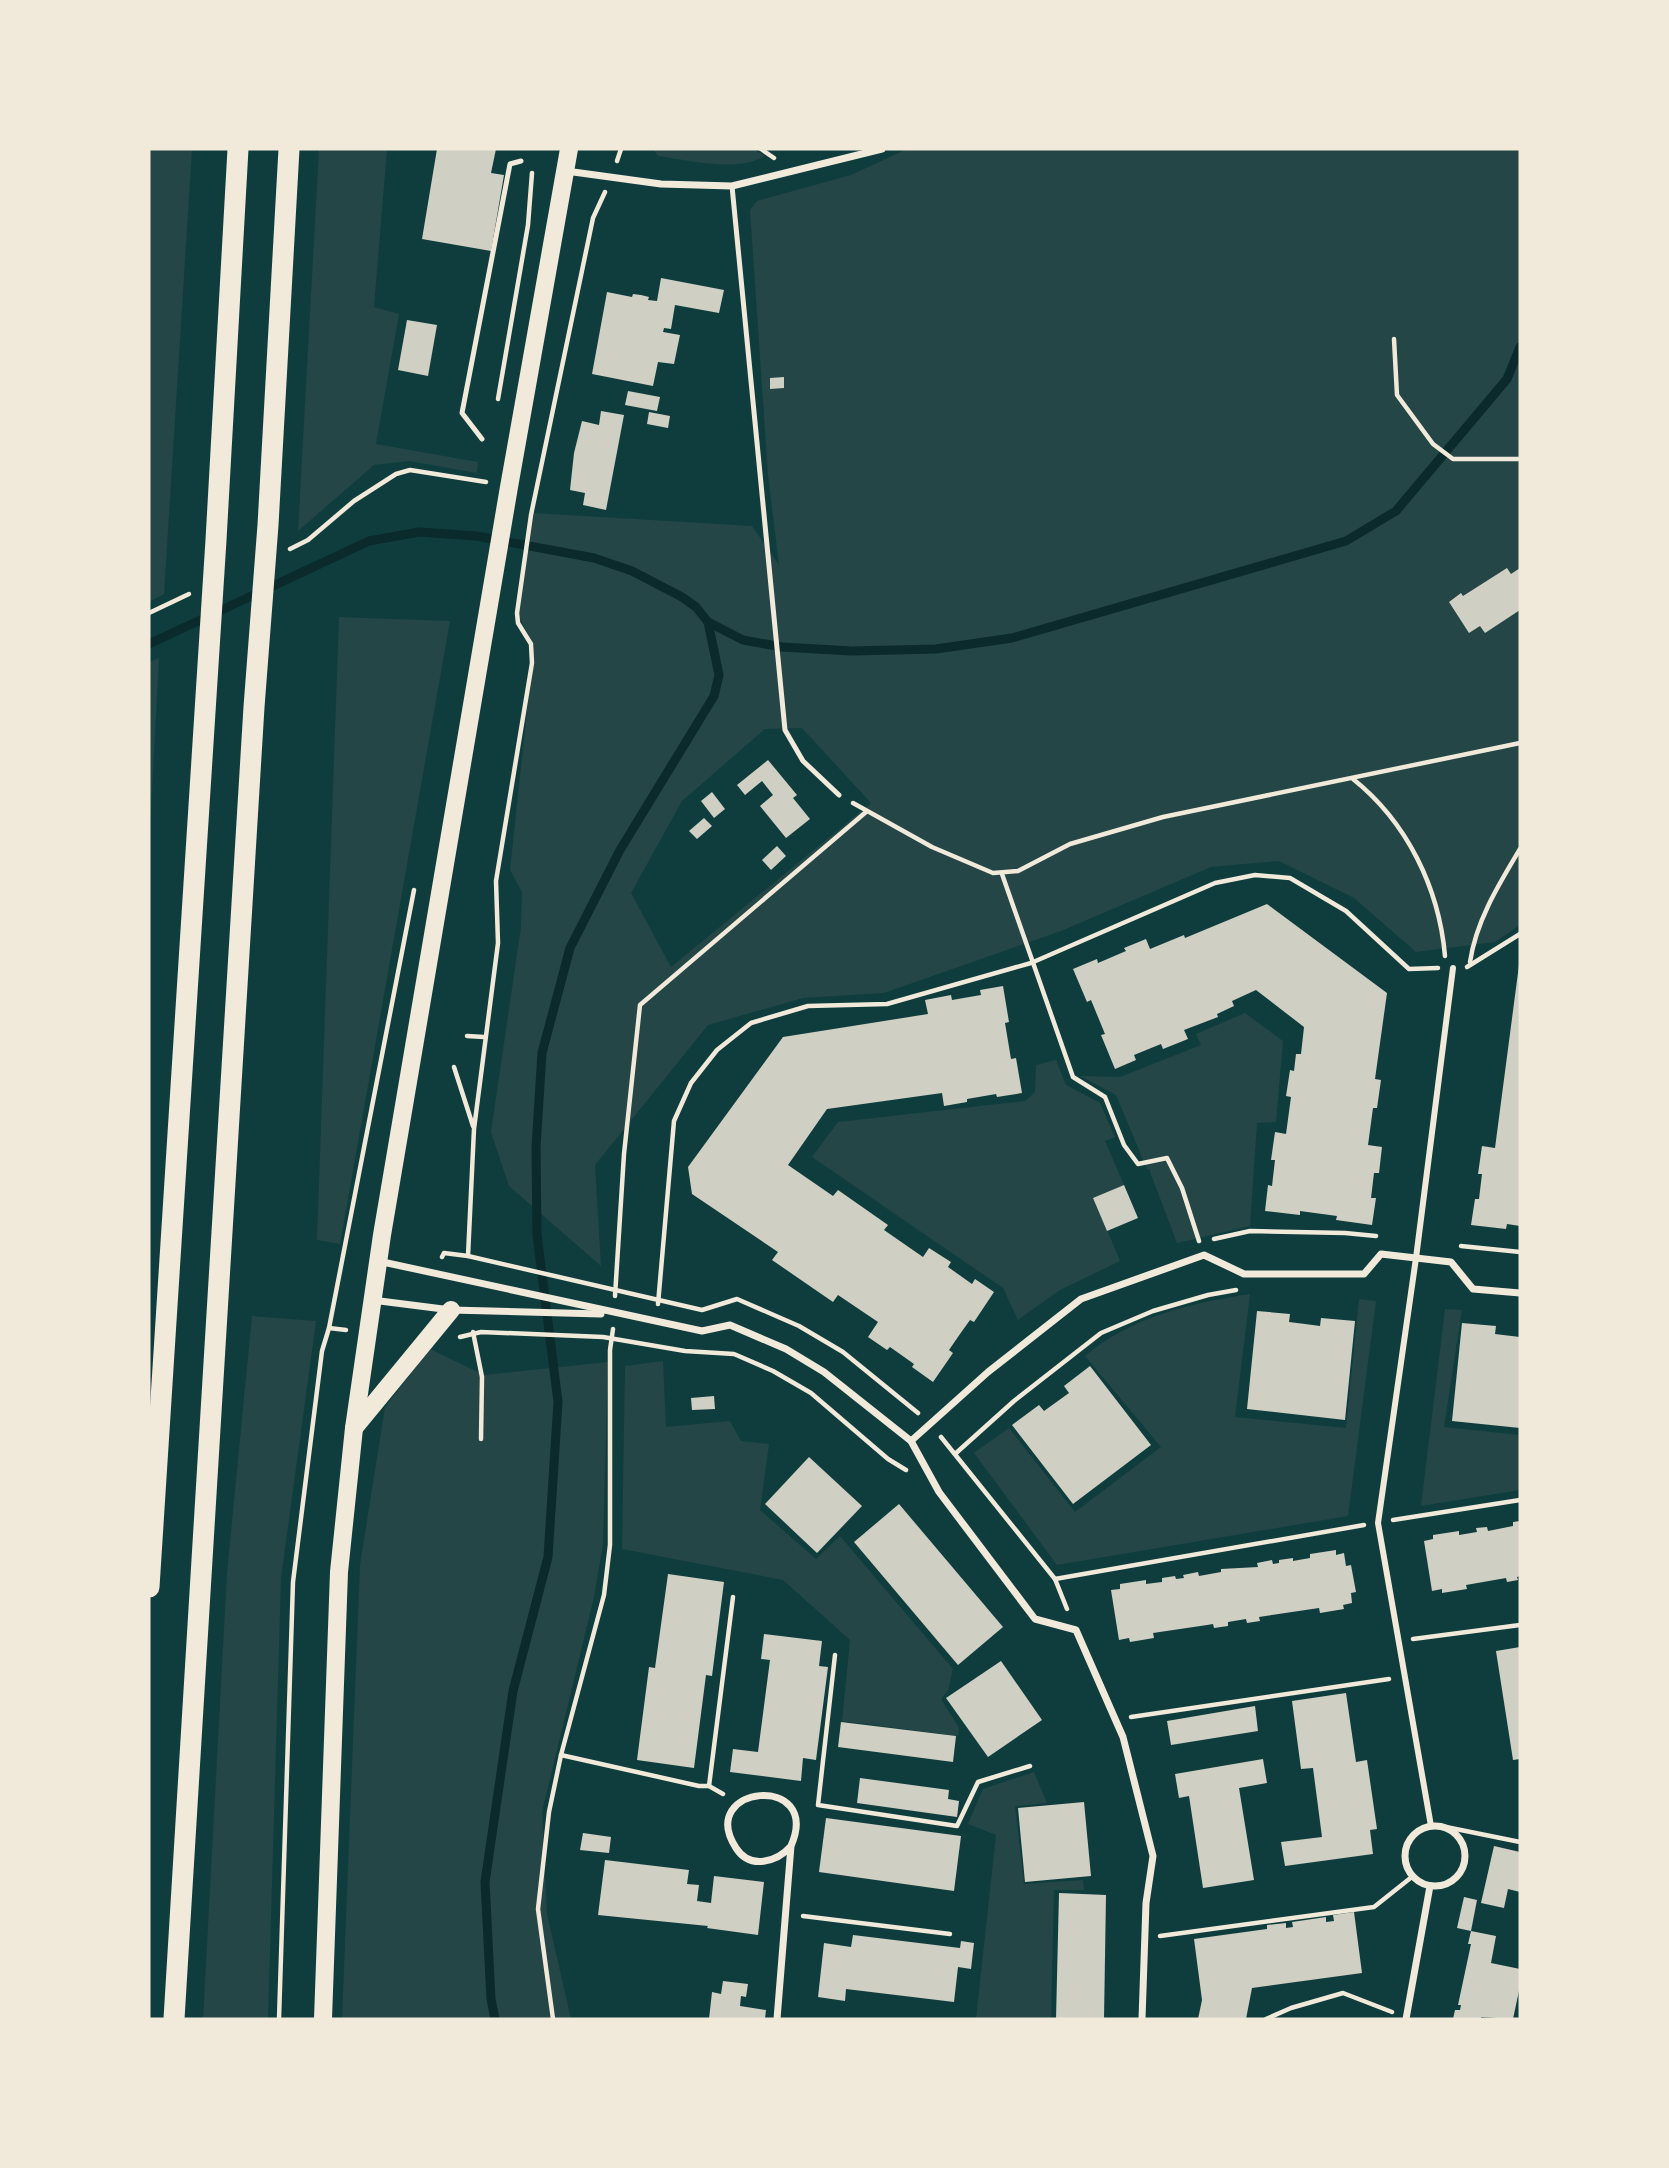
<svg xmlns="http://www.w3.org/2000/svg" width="1669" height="2168" font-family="'Space Grotesk',sans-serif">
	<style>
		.green { fill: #244646; fill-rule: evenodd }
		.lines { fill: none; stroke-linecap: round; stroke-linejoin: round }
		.stream { stroke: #0a2a2b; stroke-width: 9 }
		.building { fill: #cfcfc3 }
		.path { stroke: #f1e9da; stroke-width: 4.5 }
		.service { stroke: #f1e9da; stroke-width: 5 }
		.pedestrian { stroke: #f1e9da; stroke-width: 6 }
		.minor { stroke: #f1e9da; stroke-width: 7 }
		.primary { stroke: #f1e9da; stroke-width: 18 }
		.motorway { stroke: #f1e9da; stroke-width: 21 }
	</style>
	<rect width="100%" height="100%" fill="#0f3d3e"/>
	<g class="green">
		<polygon points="149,149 192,149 164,594 149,602"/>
		<polygon points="319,149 387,149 374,307 399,314 376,444 478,462 477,473 409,461 374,465 298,531"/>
		<path d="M653,149H754L764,156C739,173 687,160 658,156Z"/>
		<path d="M907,149H1520V925L1495,942L1416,952L1354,898L1279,861L1211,867L1061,931L884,993L803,998L708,1025L595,1165L601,1266L509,1186L491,1132L521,927L522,892L510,870L534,646L518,615L533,513L752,526L779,565L768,475L750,210L757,201L851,175ZM802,728L871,803L671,967L631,893L682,801L765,729Z"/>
		<polygon points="339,617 450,621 340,1244 317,1240"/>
		<polygon points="159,658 149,847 149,662"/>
		<polygon points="1245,1013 1283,1041 1276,1122 1257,1123 1250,1226 1177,1243 1149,1169 1147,1169 1116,1095 1080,1076 1120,1077 1201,1045 1196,1034"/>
		<polygon points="1056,1060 1066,1085 1100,1103 1115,1137 1105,1141 1124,1185 1094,1198 1120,1261 1060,1290 1018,1320 1003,1288 812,1157 838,1122 1025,1101 1035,1092 1036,1065"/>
		<path d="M1250,1294L1235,1417L1346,1428L1359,1299L1376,1301L1348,1516L1057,1565L974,1453L1009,1428L1075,1512L1161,1447L1085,1356C1131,1317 1191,1303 1250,1294Z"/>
		<polygon points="1445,1309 1462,1310 1444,1427 1520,1435 1520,1490 1421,1506"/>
		<polygon points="252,1316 316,1321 281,1578 268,2019 203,2019 227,1573"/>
		<polygon points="430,1349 484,1375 608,1362 603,1544 594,1597 542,1812 547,1914 571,2019 342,2019 360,1565 385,1407"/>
		<polygon points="663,1361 666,1427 730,1421 741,1441 769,1444 760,1510 816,1559 840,1536 953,1669 948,1691 941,1699 959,1728 958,1736 842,1721 850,1640 783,1580 622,1549 625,1366"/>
		<polygon points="1034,1772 1047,1803 1015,1806 1024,1884 1083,1880 1084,1890 1054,1890 1051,2019 976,2019 996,1835 968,1824 983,1789"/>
	</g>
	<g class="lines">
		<g class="stream">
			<polyline points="149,644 369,541 419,532 476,536 594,558 632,571 682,597 696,607 708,622 743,640 782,647 852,651 936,649 1012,638 1346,541 1396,511 1507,379 1520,347"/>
			<polyline points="495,2019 491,1999 485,1882 513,1691 548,1557 558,1402 537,1235 536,1147 542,1053 570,948 620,850 714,696 719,675 708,622"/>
		</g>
	</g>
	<g class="building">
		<polygon points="437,149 496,149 491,173 504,175 491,251 422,239"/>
		<polygon points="661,278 724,290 719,313 675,305 671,329 664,328 663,332 680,335 674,364 658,362 653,386 592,374 607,292 632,297 633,294 641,295 649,297 648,300 657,301"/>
		<polygon points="407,320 437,325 428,376 398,370"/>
		<polygon points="784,377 784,388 770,389 770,378"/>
		<polygon points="628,391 660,397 657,411 625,405"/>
		<polygon points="601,411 624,415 606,510 583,505 585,493 570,490 574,453 582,421 599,425"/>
		<polygon points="649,412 670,416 668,428 647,424"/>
		<polygon points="1507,568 1511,574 1520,568 1520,610 1485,633 1480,626 1469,633 1449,602 1461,593 1463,596"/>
		<polygon points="768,760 797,795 793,798 810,819 786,838 760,806 773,795 762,781 745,795 737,785"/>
		<polygon points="712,792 725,809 714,818 701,801"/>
		<polygon points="704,818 712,826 697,839 689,831"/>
		<polygon points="777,846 786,856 771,870 762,860"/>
		<polygon points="1267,904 1387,993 1375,1079 1381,1080 1377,1108 1373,1108 1368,1145 1382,1147 1379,1173 1374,1173 1371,1198 1376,1198 1372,1225 1336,1220 1337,1216 1300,1211 1300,1215 1265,1211 1268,1185 1272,1186 1275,1160 1271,1160 1275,1132 1286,1134 1291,1097 1286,1096 1290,1070 1294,1071 1296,1054 1301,1054 1304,1027 1256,990 1232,1001 1234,1006 1217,1014 1218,1017 1184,1030 1188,1039 1163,1049 1161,1044 1134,1055 1136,1060 1115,1069 1101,1035 1105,1034 1091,1000 1087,1002 1073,969 1097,959 1098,963 1126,951 1124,948 1146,939 1150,949 1184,935 1185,938"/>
		<polygon points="1519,965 1520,1226 1507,1224 1506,1229 1471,1225 1475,1199 1479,1199 1482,1174 1478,1174 1482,1146 1495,1148"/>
		<polygon points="1003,986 1009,1022 1005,1023 1011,1059 1016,1058 1022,1093 997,1097 996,1094 967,1099 967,1102 944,1106 942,1093 827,1109 788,1165 833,1196 838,1190 888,1225 884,1230 923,1257 929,1248 951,1262 948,1267 972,1284 975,1279 994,1292 974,1322 970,1320 960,1334 949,1350 953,1353 933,1382 912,1367 914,1364 890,1347 887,1350 868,1337 878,1322 838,1295 833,1302 772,1260 778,1252 692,1194 688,1167 783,1037 928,1014 925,1000 951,995 952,1000 981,995 980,990"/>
		<polygon points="1124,1185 1138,1218 1107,1231 1093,1198"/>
		<polygon points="1257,1311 1290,1314 1289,1322 1305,1324 1320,1326 1321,1318 1355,1321 1345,1420 1247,1409"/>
		<polygon points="1462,1323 1496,1326 1495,1334 1520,1337 1520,1428 1452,1421"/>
		<polygon points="1090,1366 1151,1445 1073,1504 1012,1425 1039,1405 1044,1411 1069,1393 1064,1386"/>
		<polygon points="714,1396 715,1409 692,1410 691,1398"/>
		<polygon points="809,1457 862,1506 817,1553 765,1504"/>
		<polygon points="899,1504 1003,1627 958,1665 854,1542"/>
		<polygon points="1520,1521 1520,1576 1517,1577 1518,1580 1507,1582 1506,1578 1466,1585 1467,1589 1442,1593 1442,1589 1432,1591 1424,1541 1433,1539 1433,1535 1459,1531 1459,1535 1477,1532 1476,1528 1487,1527 1488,1531 1513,1526 1513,1522"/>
		<polygon points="1336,1550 1336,1555 1344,1553 1346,1566 1351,1565 1356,1592 1351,1593 1352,1603 1343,1605 1344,1609 1320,1613 1319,1608 1259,1617 1260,1621 1247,1623 1246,1619 1228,1622 1228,1626 1214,1628 1213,1624 1207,1625 1153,1633 1154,1638 1130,1642 1129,1638 1119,1640 1111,1590 1120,1589 1120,1584 1146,1580 1146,1584 1162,1582 1162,1578 1175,1576 1176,1579 1184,1578 1183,1575 1198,1572 1199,1576 1221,1572 1221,1569 1258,1567 1257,1563 1272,1560 1273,1564 1279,1563 1279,1560 1293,1558 1293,1561 1310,1558 1310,1554"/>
		<polygon points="668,1574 724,1582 712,1676 706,1675 694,1768 637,1760 649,1667 655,1668"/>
		<polygon points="764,1634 822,1641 819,1666 828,1667 816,1760 803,1758 801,1781 730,1772 733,1749 758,1752 770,1660 761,1659"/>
		<polygon points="1520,1647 1520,1759 1513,1760 1496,1651"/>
		<polygon points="1001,1661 1042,1720 988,1757 946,1698"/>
		<polygon points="1346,1693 1356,1762 1367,1760 1377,1829 1370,1830 1373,1854 1285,1866 1281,1842 1322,1837 1313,1768 1301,1769 1292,1701"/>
		<polygon points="1255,1706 1258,1731 1171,1745 1167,1721"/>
		<polygon points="841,1722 956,1736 953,1762 838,1747"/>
		<polygon points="1263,1759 1267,1783 1239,1788 1254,1880 1203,1888 1189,1796 1179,1798 1175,1774"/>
		<polygon points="860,1778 949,1790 948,1799 959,1801 957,1817 857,1803"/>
		<polygon points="1084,1802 1091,1876 1025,1882 1018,1808"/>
		<polygon points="826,1818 961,1836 954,1891 819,1872"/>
		<polygon points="583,1833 611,1837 609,1853 580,1850"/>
		<polygon points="1494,1846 1520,1852 1520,1892 1508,1889 1504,1908 1481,1903"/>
		<polygon points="605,1860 689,1870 687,1884 699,1885 697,1901 711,1903 714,1876 764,1882 758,1935 707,1928 708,1926 598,1915"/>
		<polygon points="1059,1893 1106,1895 1104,2019 1056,2019"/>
		<polygon points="1464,1897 1477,1900 1471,1931 1457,1928"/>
		<polygon points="1354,1912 1362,1973 1252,1988 1246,2019 1198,2019 1202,2000 1194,1939 1267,1929 1267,1925 1286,1923 1286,1928 1293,1927 1292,1922 1326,1917 1326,1922 1334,1921 1333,1915"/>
		<polygon points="1471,1931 1496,1936 1491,1963 1520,1969 1520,1986 1513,2019 1481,2017 1481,2019 1453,2019 1455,2010 1460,2010 1461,2005 1458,2005 1471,1944 1468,1944"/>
		<polygon points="853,1935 960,1948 961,1941 974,1943 971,1969 958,1967 954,2002 846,1989 845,2001 818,1997 824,1943 851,1947"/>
		<polygon points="723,1981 748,1984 746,1997 741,1996 740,2006 766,2010 765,2019 709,2019 712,1992 721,1994"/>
	</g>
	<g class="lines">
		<g class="path">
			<polyline points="761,149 774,158"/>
			<polyline points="617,161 621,149"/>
			<polyline points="1394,339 1397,395 1433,444 1453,459 1520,459"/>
			<polyline points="498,399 528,225 532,173"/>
			<polyline points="290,549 308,540 354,501 396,474 410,470 486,482"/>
			<polyline points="149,613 189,594"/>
			<path d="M1353,779C1407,822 1439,888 1445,956"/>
			<polyline points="853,803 932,847 993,873 1018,871 1070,844 1163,817 1520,743"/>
			<polyline points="1002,874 1073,1077 1105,1097 1124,1145 1138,1164 1167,1158 1182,1188 1199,1241"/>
			<path d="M1470,962C1476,921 1499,884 1520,849"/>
			<polyline points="1467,967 1520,934"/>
			<polyline points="467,1036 484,1037"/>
			<polyline points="454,1067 473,1126"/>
			<polyline points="1214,1239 1250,1231 1345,1233 1376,1236"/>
			<polyline points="1461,1246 1520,1252"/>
			<polyline points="468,1256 702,1310 737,1299 799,1326 843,1352 918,1413"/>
			<polyline points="442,1257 444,1253 468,1256 474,1129 498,943 496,881 532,663 531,644 518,623 517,613 531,515 593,218 605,192"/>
			<polyline points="615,1296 624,1154 640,1005 866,812"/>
			<polyline points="658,1304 674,1121 691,1083 717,1050 751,1023 808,1006 887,1004 1031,963 1215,883 1255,875 1290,878 1346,911 1409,969 1438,968"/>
			<polyline points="329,1328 346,1330"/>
			<polyline points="473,1332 482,1377 481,1439"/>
			<polyline points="460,1337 481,1332 603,1337 685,1351 734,1354 773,1371 811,1393 888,1459 906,1470"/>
			<polyline points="941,1437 1055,1579 1067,1609"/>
			<polyline points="955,1454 1014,1401 1101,1333 1153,1311 1208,1295 1236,1290"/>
			<polyline points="1393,1520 1520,1500"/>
			<polyline points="1055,1579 1364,1525"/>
			<polyline points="1413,1639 1520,1625"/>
			<polyline points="835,1655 818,1805 957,1826 978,1782 1030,1766"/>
			<polyline points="1131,1717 1389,1679"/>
			<polyline points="561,1755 699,1786 709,1786 723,1794"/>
			<polyline points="709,1786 733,1597"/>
			<polyline points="1446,1827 1520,1842"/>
			<polyline points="803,1916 950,1934"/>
			<polyline points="1160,1936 1374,1907 1413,1876"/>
			<polyline points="279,2019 293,1582 322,1351 329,1328 414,890"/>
			<polyline points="553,2019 538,1909 549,1812 561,1755 604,1595 610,1545 610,1350 613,1329"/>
			<polyline points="1266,2019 1291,2008 1343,1993 1392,2012"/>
		</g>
		<g class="service">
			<polyline points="732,186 785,730 803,761 839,795"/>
			<polyline points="482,439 462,413 510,164 521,161"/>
		</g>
		<polyline class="pedestrian" points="1431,1826 1378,1523 1416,1258 1453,968"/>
		<g class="minor">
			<polyline points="566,171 661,184 732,186 882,149"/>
			<polyline points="378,1261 702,1331 730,1325 786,1349 824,1372 911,1441 939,1492 1035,1619 1076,1630 1123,1737 1153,1856 1146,1903 1142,2019"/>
			<polyline points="372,1300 451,1310 601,1314"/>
			<polyline points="911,1441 988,1372 1081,1299 1204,1255 1244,1274 1364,1274 1381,1254 1451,1262 1473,1289 1520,1293"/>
			<circle cx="1435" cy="1856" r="30"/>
			<path d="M777,2019L791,1846C823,1772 695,1785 736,1848C750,1870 777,1862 791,1846"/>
			<polyline points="1406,2019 1430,1886"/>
		</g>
		<g class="primary">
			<polyline points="354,1428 451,1310"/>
			<polyline points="323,2019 339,1572 354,1428 382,1235 509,487 569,149"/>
		</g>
		<g class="motorway">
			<polyline points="149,1587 216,540 238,149"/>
			<polyline points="174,2019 254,707 268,525 289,149"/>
		</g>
	</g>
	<rect width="1669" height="2168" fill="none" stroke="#f1e9da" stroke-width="301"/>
</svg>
